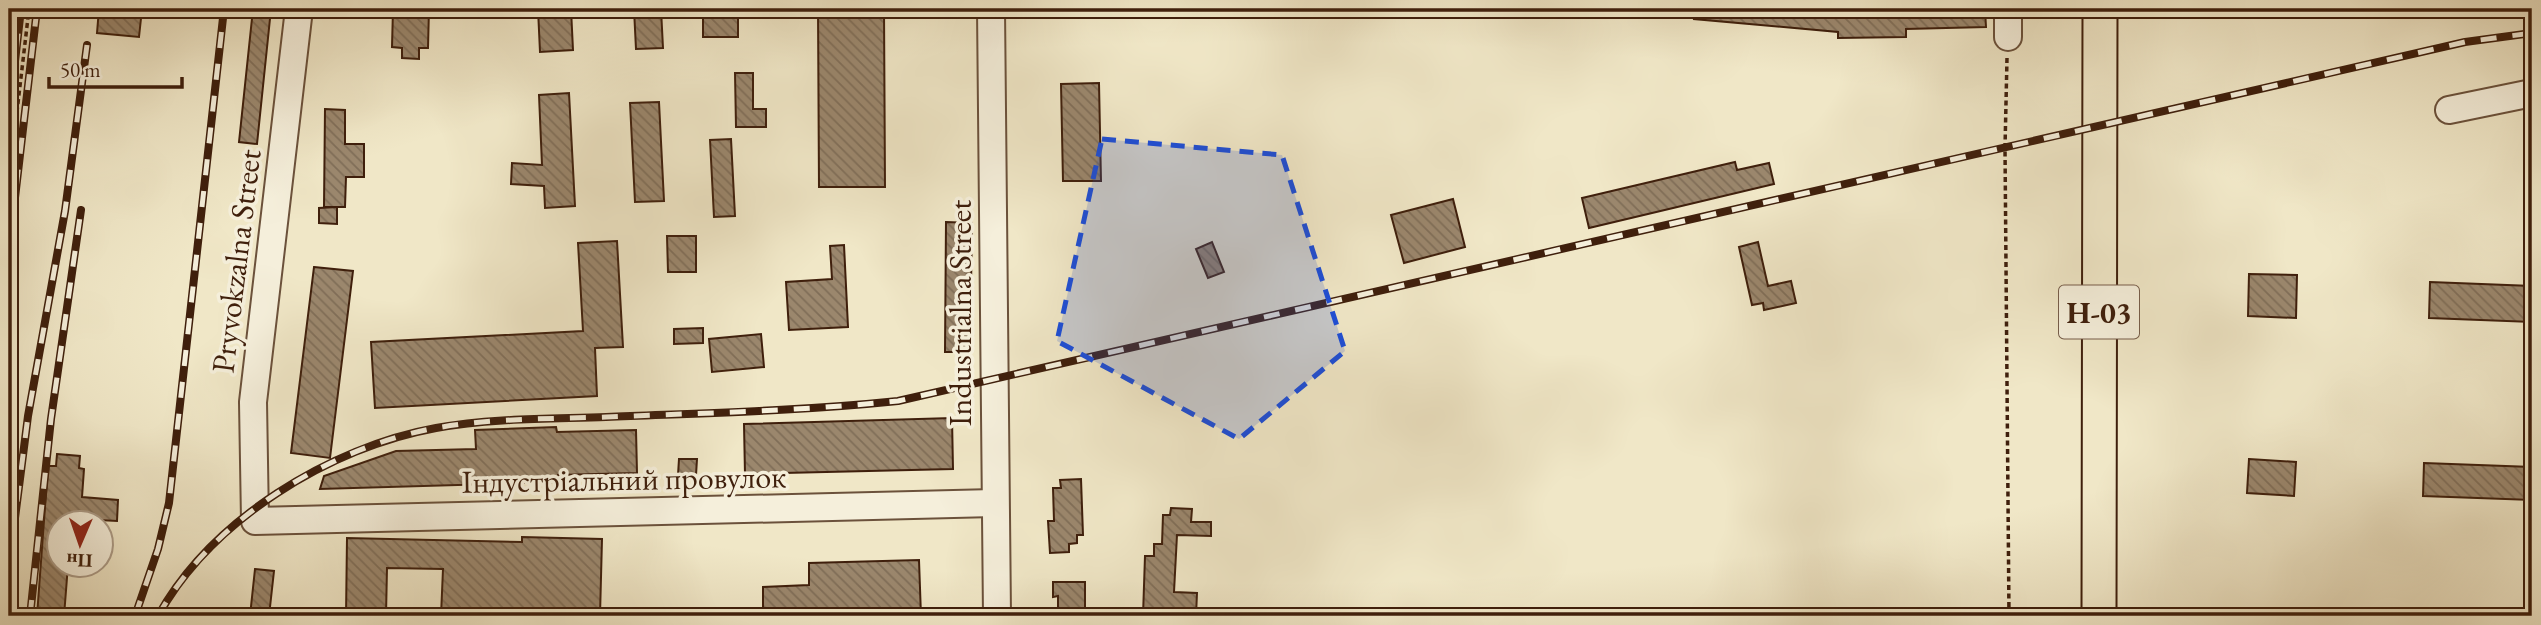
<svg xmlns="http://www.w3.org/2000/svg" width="2541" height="625" font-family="'EB Garamond',serif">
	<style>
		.building { fill: url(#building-back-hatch); stroke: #3f1f0c; stroke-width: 2 }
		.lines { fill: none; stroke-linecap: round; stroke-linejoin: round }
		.minor-casing { stroke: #6b513b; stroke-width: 30 }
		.major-casing { stroke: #3f1f0c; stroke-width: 37 }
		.path { stroke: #3f1f0c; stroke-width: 3.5; stroke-dasharray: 5 3.5; stroke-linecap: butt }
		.minor { stroke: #f5efdb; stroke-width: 26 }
		.major { stroke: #f0e7c7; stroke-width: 33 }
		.rail-casing { stroke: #3f1f0c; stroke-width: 8 }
		.rail { stroke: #f5efdb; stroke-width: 5; stroke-dasharray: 16; stroke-linecap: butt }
		.marked { fill: #1d4ed8; fill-opacity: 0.2; stroke: #1d4ed8; stroke-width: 5; stroke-dasharray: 14 9; stroke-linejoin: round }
		.labels { text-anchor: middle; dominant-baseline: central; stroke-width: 7; stroke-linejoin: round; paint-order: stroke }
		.shield { fill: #f5efdb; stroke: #765d4a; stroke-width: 2 }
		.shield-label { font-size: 30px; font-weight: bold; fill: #3f1f0c }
		.street-label { font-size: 32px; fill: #3f1f0c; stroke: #f5efdb }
	</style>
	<defs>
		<pattern id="building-back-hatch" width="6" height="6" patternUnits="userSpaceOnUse" patternTransform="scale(1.75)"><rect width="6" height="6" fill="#9b876d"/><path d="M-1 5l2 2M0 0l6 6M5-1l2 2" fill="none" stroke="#806e58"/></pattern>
	</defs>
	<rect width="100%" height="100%" fill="#f0e7c7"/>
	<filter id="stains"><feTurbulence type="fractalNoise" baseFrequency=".00286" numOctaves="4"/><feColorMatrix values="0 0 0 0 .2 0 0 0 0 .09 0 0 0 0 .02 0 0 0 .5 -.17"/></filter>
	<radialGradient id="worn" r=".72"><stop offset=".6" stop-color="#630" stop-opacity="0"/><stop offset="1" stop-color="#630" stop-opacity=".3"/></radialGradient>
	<g class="building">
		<polygon points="99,9 142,9 139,37 97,33"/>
		<polygon points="253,9 271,9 257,144 239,142"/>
		<polygon points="393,9 429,9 428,48 419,48 419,59 402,58 402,48 392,47"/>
		<polygon points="538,9 571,9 573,50 540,52"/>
		<polygon points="634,9 661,9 663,48 636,49"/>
		<rect x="703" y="9" width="35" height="28"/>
		<polygon points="818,9 884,9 885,187 819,187"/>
		<polygon points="1695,9 1985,9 1986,27 1906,29 1906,37 1838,38 1838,32 1694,19"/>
		<polygon points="735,73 753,73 753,109 766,109 766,127 736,127"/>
		<polygon points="1099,83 1101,181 1063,181 1061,84"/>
		<polygon points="569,93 575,206 545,208 544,186 511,184 512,163 542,165 539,95"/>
		<polygon points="659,102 664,201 635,202 630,103"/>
		<polygon points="325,109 345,110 345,144 364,144 364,177 346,177 345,207 324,207"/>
		<polygon points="731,139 735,216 714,217 710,140"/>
		<polygon points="1735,162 1737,170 1769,163 1774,184 1589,228 1582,198"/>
		<polygon points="1453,199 1465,247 1404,263 1391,215"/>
		<polygon points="337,207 337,224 319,223 319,208"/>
		<polygon points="946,222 972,223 970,352 945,352"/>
		<polygon points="667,236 696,236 696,272 668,272"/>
		<polygon points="617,241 623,347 595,348 597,396 375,408 371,342 583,331 578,243"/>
		<polygon points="1212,242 1224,272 1208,278 1196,249"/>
		<polygon points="1758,242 1768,286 1791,281 1796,303 1764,310 1763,303 1752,305 1739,247"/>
		<polygon points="844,245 848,327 789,330 786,282 832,279 830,246"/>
		<polygon points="314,267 353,271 330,458 291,453"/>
		<polygon points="2249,274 2297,275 2296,318 2248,316"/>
		<polygon points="2430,282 2532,286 2532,322 2429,318"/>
		<polygon points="703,328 703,343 674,344 674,329"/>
		<polygon points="761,334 764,367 712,372 709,339"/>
		<polygon points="952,418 953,469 745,474 744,424"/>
		<polygon points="556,427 557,432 636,430 637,473 558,475 558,482 320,489 324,476 396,451 476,449 475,430"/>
		<polygon points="57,454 80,456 79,468 84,469 82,497 118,500 117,521 79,519 79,523 60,523 60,565 68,565 64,616 37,616 48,466 56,466"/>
		<polygon points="679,459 697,459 696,475 678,475"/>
		<polygon points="2249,459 2296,462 2294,496 2247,493"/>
		<polygon points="2424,463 2532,467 2532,500 2423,496"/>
		<polygon points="1081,479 1083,535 1077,535 1077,543 1069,544 1069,552 1050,553 1048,521 1054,521 1053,488 1061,488 1060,480"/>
		<polygon points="1171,508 1192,509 1191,522 1211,522 1211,536 1177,535 1174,592 1197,593 1196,616 1143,616 1145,556 1154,556 1154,544 1162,544 1163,515 1170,515"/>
		<polygon points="522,537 602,539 600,616 441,616 443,569 387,568 386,616 346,616 347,538 522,542"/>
		<polygon points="919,560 921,616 763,616 763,587 809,585 809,563"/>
		<polygon points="255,569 274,571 269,616 250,616"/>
		<polygon points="1053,582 1085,582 1085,616 1058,616 1058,596 1053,597"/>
	</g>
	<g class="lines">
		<defs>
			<g id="minor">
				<polyline points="299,9 253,402 255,521 994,503"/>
				<polyline points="991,9 997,616"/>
				<polyline points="2008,9 2008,37"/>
				<polyline points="2449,110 2532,93"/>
			</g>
			<polyline id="major" points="2099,616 2100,9"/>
		</defs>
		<use href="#minor" class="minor-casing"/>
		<use href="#major" class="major-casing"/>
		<g class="path">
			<polyline points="2007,58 2005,148 2009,616"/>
			<polyline points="9,180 29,9"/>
		</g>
		<use href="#minor" class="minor"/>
		<use href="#major" class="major"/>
		<defs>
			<g id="rail">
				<polyline points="9,113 21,9"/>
				<polyline points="9,249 37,9"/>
				<polyline points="9,565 28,416 65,211 87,45"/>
				<polyline points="30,616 51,419 81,210"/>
				<polyline points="135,616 158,549 169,503 224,9"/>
				<path d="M158,616C211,520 330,447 436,428C492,418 549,419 606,417C703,413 801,411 898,401L2465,42L2532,33"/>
			</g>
		</defs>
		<use href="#rail" class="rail-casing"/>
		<use href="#rail" class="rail"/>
	</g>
	<path class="marked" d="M1102,139L1282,155L1345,351L1239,439L1057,341Z"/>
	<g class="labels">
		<rect class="shield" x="2059" y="285.5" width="80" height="53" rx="5"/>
		<g class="shield-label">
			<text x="2099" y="312">Н-03</text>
		</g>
		<g class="street-label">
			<text transform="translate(236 261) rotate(-83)">Pryvokzalna Street</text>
			<text transform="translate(960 313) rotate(-90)">Industrialna Street</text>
			<text transform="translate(624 479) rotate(-1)">Індустріальний провулок</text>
		</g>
	</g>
	<rect width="2541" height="625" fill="none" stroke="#f0e7c7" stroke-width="35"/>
	<rect x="10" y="10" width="2520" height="604" fill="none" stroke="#3f1f0c" stroke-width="3.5"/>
	<rect x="18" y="18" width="2506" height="590" fill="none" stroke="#3f1f0c" stroke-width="2"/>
	<g transform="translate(80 544) rotate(182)"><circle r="33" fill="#f5efdb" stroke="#ac9c88" stroke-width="2"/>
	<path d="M0-5L12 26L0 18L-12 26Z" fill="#8f2418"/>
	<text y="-10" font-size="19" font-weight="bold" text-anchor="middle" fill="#3f1f0c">Пн</text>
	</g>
	<path d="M49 77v10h133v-10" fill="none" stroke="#3f1f0c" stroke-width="3.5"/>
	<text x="60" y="77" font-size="21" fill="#3f1f0c" stroke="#f5efdb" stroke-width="5" paint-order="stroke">50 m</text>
	<rect width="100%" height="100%" filter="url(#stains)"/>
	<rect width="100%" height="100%" fill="url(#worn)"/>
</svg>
